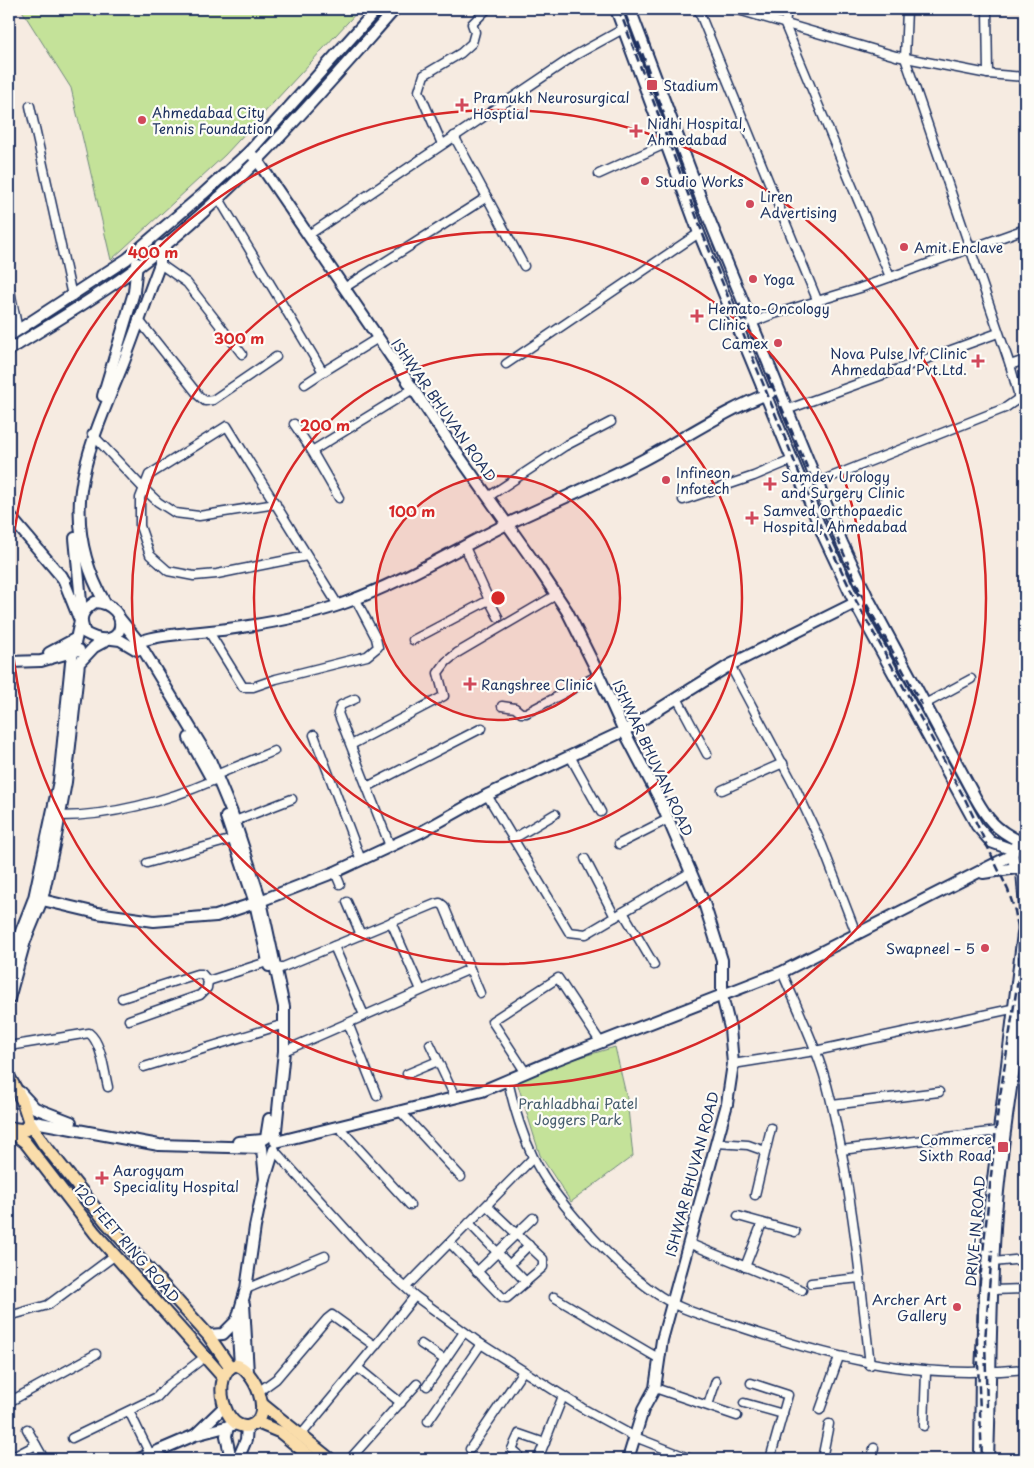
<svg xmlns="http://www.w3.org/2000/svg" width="1034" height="1468" font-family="'Playpen Sans',sans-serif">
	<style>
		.green { fill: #c4e299; stroke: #70887c }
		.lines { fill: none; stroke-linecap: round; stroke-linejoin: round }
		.street-casing { stroke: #1b2f5e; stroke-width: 11 }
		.secondary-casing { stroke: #1b2f5e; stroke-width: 14 }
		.primary-casing { stroke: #1b2f5e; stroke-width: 15 }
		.street { stroke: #fdfcf7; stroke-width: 8 }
		.secondary { stroke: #fdfcf7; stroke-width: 10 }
		.primary { stroke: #faddab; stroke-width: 11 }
		.rail { stroke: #1b2f5e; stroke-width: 2.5; stroke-dasharray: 8 4; stroke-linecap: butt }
		.ring { fill: none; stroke: #d62828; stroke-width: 2.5 }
		.poi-dot { fill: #d1495b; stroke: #fdfcf7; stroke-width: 2 }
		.labels { text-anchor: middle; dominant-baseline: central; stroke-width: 4.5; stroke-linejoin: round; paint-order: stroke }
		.poi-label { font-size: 14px; fill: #1b2f5e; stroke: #fdfcf7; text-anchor: start }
		.street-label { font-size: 14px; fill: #1b2f5e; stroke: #fdfcf7 }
		.park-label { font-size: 14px; fill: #455c6d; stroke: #fdfcf7 }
		.centre { fill: #d62828; stroke: #fdfcf7; stroke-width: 2.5 }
		.ring-label { font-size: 15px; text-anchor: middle; font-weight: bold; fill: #d62828; stroke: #fdfcf7; stroke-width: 4.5; stroke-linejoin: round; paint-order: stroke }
	</style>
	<rect width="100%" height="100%" fill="#f6ebe1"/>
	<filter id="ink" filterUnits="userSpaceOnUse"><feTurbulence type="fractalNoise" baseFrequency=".02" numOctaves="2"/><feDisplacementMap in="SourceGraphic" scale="10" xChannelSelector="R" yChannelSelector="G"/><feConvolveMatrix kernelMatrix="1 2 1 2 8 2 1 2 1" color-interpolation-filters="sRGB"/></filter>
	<g filter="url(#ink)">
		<g class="green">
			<polygon points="21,9 360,9 225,155 111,260 71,88"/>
			<polygon points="615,1047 627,1099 633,1156 571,1202 540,1155 517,1082 564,1062"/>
		</g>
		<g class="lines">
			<defs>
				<g id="street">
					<polyline points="698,9 818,302"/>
					<polyline points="735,9 896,56 988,74 1025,77"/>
					<polyline points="787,9 785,25 890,277"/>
					<polyline points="987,9 988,74"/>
					<polyline points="30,106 72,296"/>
					<polyline points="454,136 524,266"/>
					<polyline points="442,144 419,91 424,75 461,53 472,43 475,32 472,24 487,9"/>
					<polyline points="599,174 665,144"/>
					<polyline points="218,197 323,372 378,338"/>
					<polyline points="310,234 574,56 623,29"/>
					<polyline points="160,264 187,283 242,354"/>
					<polyline points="9,286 18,330"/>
					<polyline points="344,288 487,197"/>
					<polyline points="138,319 199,396 205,401 213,400 276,357"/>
					<polyline points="738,328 771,315 860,288 1025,229"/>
					<polyline points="506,364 699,233"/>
					<polyline points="1010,365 1025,360"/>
					<polyline points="305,384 323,372"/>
					<polyline points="786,410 998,333"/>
					<polyline points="294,424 312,451"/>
					<polyline points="92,434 143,488 158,502 175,513 199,516 276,504"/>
					<polyline points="803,488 1005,408 1018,399 1018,393 1010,365 905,58 907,9"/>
					<polyline points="488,497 565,446 611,422"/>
					<polyline points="339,498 312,451 413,389"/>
					<polyline points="683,500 754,476 792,460"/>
					<polyline points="307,556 217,574 194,576 168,571 150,555 140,526 140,498 149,475 227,426 338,605"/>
					<polyline points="489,600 498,617"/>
					<polyline points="209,632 243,687 253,687 276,679 359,658 367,656 378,647 376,638 355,598"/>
					<polyline points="413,640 489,600 465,547"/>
					<polyline points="730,665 796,789 822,845 856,933"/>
					<polyline points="677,698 707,754"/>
					<polyline points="355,699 341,705 338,713 390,846"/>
					<polyline points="925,704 971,679"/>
					<polyline points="502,706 515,708 521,713 526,713 599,675"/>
					<polyline points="314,735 361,860"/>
					<polyline points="351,745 444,696 438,673 446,662 457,653 556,595"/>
					<polyline points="570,756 601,812"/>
					<polyline points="216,775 274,751"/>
					<polyline points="367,787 482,728"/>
					<polyline points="722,790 783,763"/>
					<polyline points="487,795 569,932 586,934 691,872"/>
					<path d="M60,816C110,816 166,801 212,781"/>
					<polyline points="235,821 292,799"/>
					<polyline points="513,839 555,814"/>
					<polyline points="619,844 668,819"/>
					<polyline points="585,859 615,917"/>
					<polyline points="147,863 233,839"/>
					<polyline points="335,872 340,884"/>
					<polyline points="347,902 361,935"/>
					<polyline points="623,912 654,965"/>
					<polyline points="391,922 421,990"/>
					<polyline points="334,946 364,1015"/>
					<polyline points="470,969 480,993"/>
					<polyline points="276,970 435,904 440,903 444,906 470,969 348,1023"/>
					<path d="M782,972C799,1012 820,1054 830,1097C851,1184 860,1275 870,1365"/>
					<polyline points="208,981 267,962"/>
					<polyline points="122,998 197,974 202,974 208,981"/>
					<polyline points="129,1020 200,995 207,988 208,981"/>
					<polyline points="430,1044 455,1097"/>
					<path d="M9,1046L89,1033C102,1043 104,1072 108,1087"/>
					<polyline points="284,1051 348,1023 377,1096"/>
					<polyline points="733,1064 815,1051 1016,1008"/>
					<polyline points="144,1067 278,1026"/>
					<polyline points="526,1073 492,1021 558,978 601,1043"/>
					<polyline points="407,1074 438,1061"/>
					<path d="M508,1081C514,1108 521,1132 533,1157C556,1204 625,1278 672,1303C692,1314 718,1320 740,1327C838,1360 921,1380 1025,1369"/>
					<polyline points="832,1105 939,1092"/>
					<polyline points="400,1111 461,1177"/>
					<polyline points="338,1126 410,1205"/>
					<polyline points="716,1143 748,1145 765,1151"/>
					<polyline points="274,1150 369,1255 415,1296 481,1344 582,1408 635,1437 691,1459"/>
					<polyline points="841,1150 998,1131"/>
					<polyline points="755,1195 771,1128"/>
					<polyline points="738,1216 795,1232"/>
					<polyline points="469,1223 526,1282"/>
					<polyline points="450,1243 502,1297 507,1298 543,1267 543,1259 487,1206"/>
					<polyline points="688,1243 802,1290"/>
					<polyline points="993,1262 1025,1259"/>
					<polyline points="510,1264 529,1245"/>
					<polyline points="745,1267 762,1223"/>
					<polyline points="477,1272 533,1218"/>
					<polyline points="811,1283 860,1278"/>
					<polyline points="406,1287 533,1158"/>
					<polyline points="246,1289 325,1256"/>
					<polyline points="992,1290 1025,1289"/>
					<polyline points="554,1297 658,1358"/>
					<polyline points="9,1316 48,1305 114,1256"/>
					<polyline points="421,1344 445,1360"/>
					<polyline points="375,1346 415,1296"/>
					<polyline points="358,1368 401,1403"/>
					<polyline points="751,1383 788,1395 770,1459"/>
					<polyline points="427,1386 464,1332"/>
					<polyline points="655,1388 737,1416"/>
					<polyline points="258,1392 276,1379 327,1319 332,1315 375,1346 301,1435"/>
					<polyline points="9,1402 96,1354"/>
					<polyline points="744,1403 783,1414"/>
					<polyline points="708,1405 716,1381"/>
					<polyline points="820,1410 839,1357"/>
					<polyline points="129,1411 150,1454"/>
					<polyline points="428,1421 481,1344"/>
					<polyline points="924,1426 926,1372"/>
					<polyline points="27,1429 44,1459"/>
					<polyline points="72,1438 157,1397 167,1386 206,1356"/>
					<polyline points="470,1449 523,1371"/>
					<polyline points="9,1459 36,1445"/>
					<polyline points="350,1459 417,1384"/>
					<polyline points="517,1459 518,1454 512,1449 519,1434 545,1443"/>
					<polyline points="538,1459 563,1396"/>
					<polyline points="822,1459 829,1424"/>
					<polyline points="872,1459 874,1448"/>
				</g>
				<g id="secondary">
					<polyline points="616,9 699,233 824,537 855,603 977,826 991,842 1013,850"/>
					<path d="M630,9L703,204L842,543L867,596L975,797C988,820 995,829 1019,841"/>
					<polyline points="249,152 257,160 454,449 539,569 567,611 595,667 624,731 659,798 704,903 722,960 722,996 730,1028 733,1064 727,1104 662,1340 655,1388 643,1410 628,1459"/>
					<polyline points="9,336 127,259 203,194 249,152 377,9"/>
					<path d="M9,350C51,324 96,298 136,268C234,195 314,100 395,9"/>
					<polyline points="103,396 134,292 137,263"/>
					<polyline points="9,515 65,581"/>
					<polyline points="75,538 82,612"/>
					<path d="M95,602C132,604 128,657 85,633C79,618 81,612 95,602Z"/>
					<path d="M105,603C55,514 88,450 123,364C136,331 147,297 160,264V246"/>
					<polyline points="120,619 138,641 210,760 232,813 261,901 284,1007 284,1051 275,1140"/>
					<polyline points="112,639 120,640 137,650"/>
					<path d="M132,646C148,633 205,633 228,629C265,624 304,617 339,605C399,584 453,551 509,523C554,502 599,483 643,460C685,438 725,410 770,393"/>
					<polyline points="49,653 75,639"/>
					<polyline points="9,662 41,661 79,650"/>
					<polyline points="189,738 210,776"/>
					<polyline points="226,817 255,903 269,966"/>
					<path d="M1025,838C1009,845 1008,866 1025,872"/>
					<polyline points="1022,871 1025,908"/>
					<polyline points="983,873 1017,868"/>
					<polyline points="34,898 97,913 154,921 216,916 255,903 335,872 421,832 487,795 624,731 730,665 861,600"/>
					<polyline points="9,971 18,939 34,898 59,781 71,662 80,621 62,576"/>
					<polyline points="9,999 25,941 42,900 56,836 66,782 79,663 94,647 105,641"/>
					<polyline points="20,1092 35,1108 71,1122"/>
					<polyline points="29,1121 159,1145 262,1148 265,1179"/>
					<polyline points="266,1138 269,1119"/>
					<polyline points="238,1142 263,1140"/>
					<polyline points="276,1142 482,1091 550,1062 782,972 1012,855"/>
					<polyline points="244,1304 248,1373"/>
					<polyline points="208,1335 223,1334 237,1320"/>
					<polyline points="240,1365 237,1320 246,1289 255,1227 265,1179 274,1150"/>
					<polyline points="228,1426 226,1436 231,1459"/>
					<polyline points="196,1434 225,1406"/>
					<polyline points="139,1459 195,1435 237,1424"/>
					<polyline points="238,1459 246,1440 247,1426"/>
					<polyline points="980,1459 981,1371 989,1212 1025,917"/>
					<path d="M988,1459C991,1377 990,1295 996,1213C1002,1141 1014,1068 1025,996"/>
				</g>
				<g id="primary">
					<polyline points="9,1077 22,1100 29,1121 25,1130 9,1128"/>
					<polyline points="29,1121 43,1143 107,1223 208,1335 230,1367"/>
					<polyline points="9,1130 25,1142 95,1233 223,1377"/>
					<path d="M235,1365C254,1367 276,1419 249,1426C224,1432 210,1375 235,1365Z"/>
					<polyline points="262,1404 330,1459"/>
					<polyline points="256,1422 280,1432 313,1459"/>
				</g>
			</defs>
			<use href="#street" class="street-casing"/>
			<use href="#secondary" class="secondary-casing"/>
			<use href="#primary" class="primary-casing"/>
			<use href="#street" class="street"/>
			<use href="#secondary" class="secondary"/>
			<use href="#primary" class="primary"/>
			<g class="rail">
				<polyline points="619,9 704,237 820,525 854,597 965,799 1008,890 1015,911 1019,933 1019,973 998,1109 978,1300 977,1341 982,1459"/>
				<polyline points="638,42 664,113"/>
				<polyline points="739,303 754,340"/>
				<polyline points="767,373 861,594 922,705"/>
				<polyline points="987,1407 985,1341 992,1250"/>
			</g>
		</g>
	</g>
	<circle cx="498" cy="598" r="122" fill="#d62828" fill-opacity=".12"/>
	<g class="ring">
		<circle cx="498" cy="598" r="122"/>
		<circle cx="498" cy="598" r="244"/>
		<circle cx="498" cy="598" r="366"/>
		<circle cx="498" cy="598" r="488"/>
	</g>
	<g class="poi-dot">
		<rect x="646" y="79" width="12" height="12" rx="2.5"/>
		<path d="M459.5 97.5h5v5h5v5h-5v5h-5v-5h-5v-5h5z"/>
		<circle cx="142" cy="120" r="5"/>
		<path d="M633.5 123.5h5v5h5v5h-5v5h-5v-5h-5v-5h5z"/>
		<circle cx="645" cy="181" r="5"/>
		<circle cx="750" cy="204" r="5"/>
		<circle cx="904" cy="247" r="5"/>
		<circle cx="753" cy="279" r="5"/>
		<path d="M694.5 308.5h5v5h5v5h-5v5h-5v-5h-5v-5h5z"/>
		<circle cx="778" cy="343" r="5"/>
		<path d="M975.5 353.5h5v5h5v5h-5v5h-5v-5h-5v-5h5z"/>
		<circle cx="666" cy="480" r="5"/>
		<path d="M767.5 476.5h5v5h5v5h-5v5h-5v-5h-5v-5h5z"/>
		<path d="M749.5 510.5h5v5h5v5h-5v5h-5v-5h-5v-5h5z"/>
		<path d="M467.5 676.5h5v5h5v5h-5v5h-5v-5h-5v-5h5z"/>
		<circle cx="985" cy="948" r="5"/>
		<rect x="997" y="1141" width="12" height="12" rx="2.5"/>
		<path d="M99.5 1170.5h5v5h5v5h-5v5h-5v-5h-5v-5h5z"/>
		<circle cx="957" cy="1307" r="5"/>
	</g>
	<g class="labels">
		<g class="poi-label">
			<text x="663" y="85">Stadium</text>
			<text x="473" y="97">Pramukh Neurosurgical<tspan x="473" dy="16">Hosptial</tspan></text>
			<text x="152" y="112">Ahmedabad City<tspan x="152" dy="16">Tennis Foundation</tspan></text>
			<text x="647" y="123">Nidhi Hospital,<tspan x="647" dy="16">Ahmedabad</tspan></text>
			<text x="655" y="181">Studio Works</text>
			<text x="760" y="196">Liren<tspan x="760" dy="16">Advertising</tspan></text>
			<text x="914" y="247">Amit Enclave</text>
			<text x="763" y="279">Yoga</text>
			<text x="708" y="308">Hemato-Oncology<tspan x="708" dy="16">Clinic</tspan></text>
			<text x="768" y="343" text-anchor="end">Camex</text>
			<text x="967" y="353" text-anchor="end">Nova Pulse Ivf Clinic<tspan x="967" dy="16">Ahmedabad Pvt.Ltd.</tspan></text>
			<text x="676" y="472">Infineon<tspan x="676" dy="16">Infotech</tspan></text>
			<text x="781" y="476">Samdev Urology<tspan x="781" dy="16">and Surgery Clinic</tspan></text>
			<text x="763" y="510">Samved Orthopaedic<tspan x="763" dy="16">Hospital, Ahmedabad</tspan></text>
			<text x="481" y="684">Rangshree Clinic</text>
			<text x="975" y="948" text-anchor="end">Swapneel – 5</text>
			<text x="992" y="1139" text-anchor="end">Commerce<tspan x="992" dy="16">Sixth Road</tspan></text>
			<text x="113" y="1170">Aarogyam<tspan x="113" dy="16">Speciality Hospital</tspan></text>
			<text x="947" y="1299" text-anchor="end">Archer Art<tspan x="947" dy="16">Gallery</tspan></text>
		</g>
		<g class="street-label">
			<text transform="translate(444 410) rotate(55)">ISHWAR BHUVAN ROAD</text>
			<text transform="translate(653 758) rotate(65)">ISHWAR BHUVAN ROAD</text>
			<text transform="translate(692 1174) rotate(-75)">ISHWAR BHUVAN ROAD</text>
			<text transform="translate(975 1231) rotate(-85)">DRIVE-IN ROAD</text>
			<text transform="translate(127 1243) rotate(49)">120 FEET RING ROAD</text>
		</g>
		<g class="park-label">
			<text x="578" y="1103">Prahladbhai Patel<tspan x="578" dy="16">Joggers Park</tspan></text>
		</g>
	</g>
	<circle cx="498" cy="598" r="8" class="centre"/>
	<g class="ring-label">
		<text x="153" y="258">400 m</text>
		<text x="239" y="344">300 m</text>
		<text x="325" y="431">200 m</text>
		<text x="412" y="517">100 m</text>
	</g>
	<rect width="1034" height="1468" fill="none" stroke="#fdfcf7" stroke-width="30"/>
	<rect x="15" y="15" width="1004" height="1438" fill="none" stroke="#1b2f5e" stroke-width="2" filter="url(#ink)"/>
</svg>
